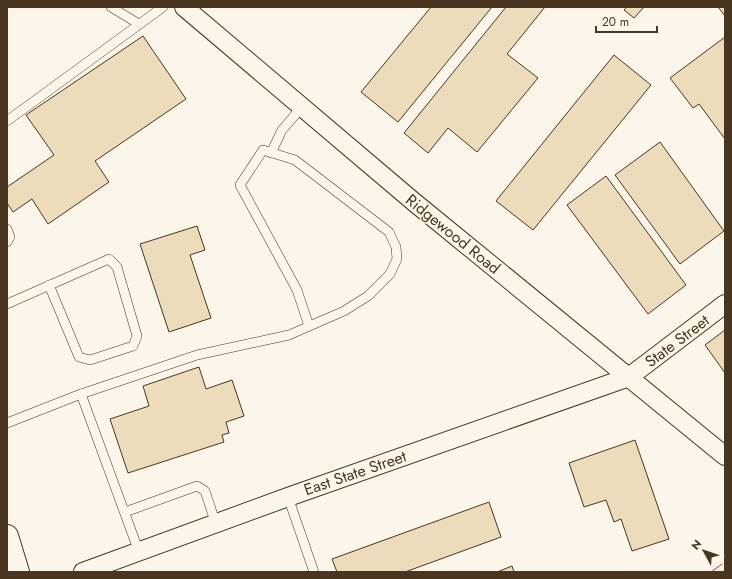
<svg xmlns="http://www.w3.org/2000/svg" width="732" height="579" font-family="Jost,sans-serif">
	<style>
		.building { fill: #ecdcbc; stroke: #4a3520 }
		.lines { fill: none; stroke-linecap: round; stroke-linejoin: round }
		.lane-casing { stroke: #4a3520; stroke-width: 10 }
		.street-casing { stroke: #4a3520; stroke-width: 20 }
		.primary-casing { stroke: #4a3520; stroke-width: 24 }
		.lane { stroke: #fbf6e9; stroke-width: 9 }
		.street { stroke: #fbf6e9; stroke-width: 18 }
		.primary { stroke: #fbf6e9; stroke-width: 22 }
		.power { stroke: #c62828; stroke-width: 1; stroke-dasharray: 14 3 2 3; stroke-linecap: butt }
		.labels { text-anchor: middle; dominant-baseline: central; stroke-width: 3; stroke-linejoin: round; paint-order: stroke }
		.street-label { font-size: 16px; fill: #4a3520; stroke: #fbf6e9 }
	</style>
	<rect width="100%" height="100%" fill="#fbf6e9"/>
	<g class="building">
		<polygon points="431,7 492,7 398,122 361,92"/>
		<polygon points="506,7 545,7 507,54 538,78 477,152 448,128 428,153 404,133"/>
		<polygon points="627,7 644,7 634,18 624,10"/>
		<polygon points="718,7 725,7 725,16"/>
		<polygon points="143,36 186,99 95,161 109,182 48,224 32,199 13,212 7,203 7,187 54,155 26,115"/>
		<polygon points="725,37 725,139 699,104 693,108 670,78"/>
		<polygon points="614,55 651,85 533,230 496,201"/>
		<polygon points="660,142 724,231 680,264 615,175"/>
		<polygon points="606,176 686,285 648,314 567,205"/>
		<polygon points="197,226 205,250 190,255 211,318 169,332 140,244"/>
		<polygon points="725,330 725,373 705,345"/>
		<polygon points="199,367 206,389 232,380 244,416 226,422 229,433 222,435 224,442 128,473 110,419 149,406 143,386"/>
		<polygon points="635,440 669,539 632,551 621,519 614,522 606,500 584,507 569,463"/>
		<polygon points="489,502 501,537 405,572 337,572 332,559"/>
		<polygon points="512,566 514,572 497,572"/>
	</g>
	<g class="lines">
		<defs>
			<g id="lane">
				<polyline points="111,7 139,24"/>
				<polyline points="7,121 163,7"/>
				<polyline points="271,153 282,130 302,107"/>
				<polyline points="7,229 10,237 7,242"/>
				<polyline points="7,304 109,259 117,267 137,336 133,346 90,360 79,357 49,285"/>
				<polyline points="81,394 197,355 289,335 344,311 368,296 390,274 397,259 396,247 389,232 295,160 263,150 240,185 297,290 309,326"/>
				<polyline points="7,423 81,394 139,552"/>
				<polyline points="288,497 314,572"/>
				<polyline points="125,512 197,486 205,491 216,524"/>
			</g>
			<g id="street">
				<polyline points="184,7 414,202 725,456"/>
				<polyline points="83,572 288,497 629,377 725,304"/>
			</g>
			<polyline id="primary" points="7,536 18,572"/>
		</defs>
		<use href="#lane" class="lane-casing"/>
		<use href="#street" class="street-casing"/>
		<use href="#primary" class="primary-casing"/>
		<use href="#lane" class="lane"/>
		<use href="#street" class="street"/>
		<use href="#primary" class="primary"/>
		<polyline class="power" points="711,572 725,562"/>
	</g>
	<g class="labels">
		<g class="street-label">
			<text transform="translate(453 234) rotate(39)">Ridgewood Road</text>
			<text transform="translate(677 341) rotate(-37)">State Street</text>
			<text transform="translate(355 473) rotate(-19)">East State Street</text>
		</g>
	</g>
	<rect width="732" height="579" fill="none" stroke="#4a3520" stroke-width="16"/>
	<g transform="translate(704 551) rotate(310)" stroke="#fbf6e9" stroke-width="3" paint-order="stroke">
	<path d="M0-3L7 15L0 10L-7 15Z" fill="#4a3520"/>
	<text y="-6" font-size="11" font-weight="bold" text-anchor="middle" fill="#4a3520">N</text>
	</g>
	<path d="M596 26v6h61v-6" fill="none" stroke="#4a3520" stroke-width="2"/>
	<text x="602" y="26" font-size="12" fill="#4a3520" stroke="#fbf6e9" stroke-width="3" paint-order="stroke">20 m</text>
</svg>
